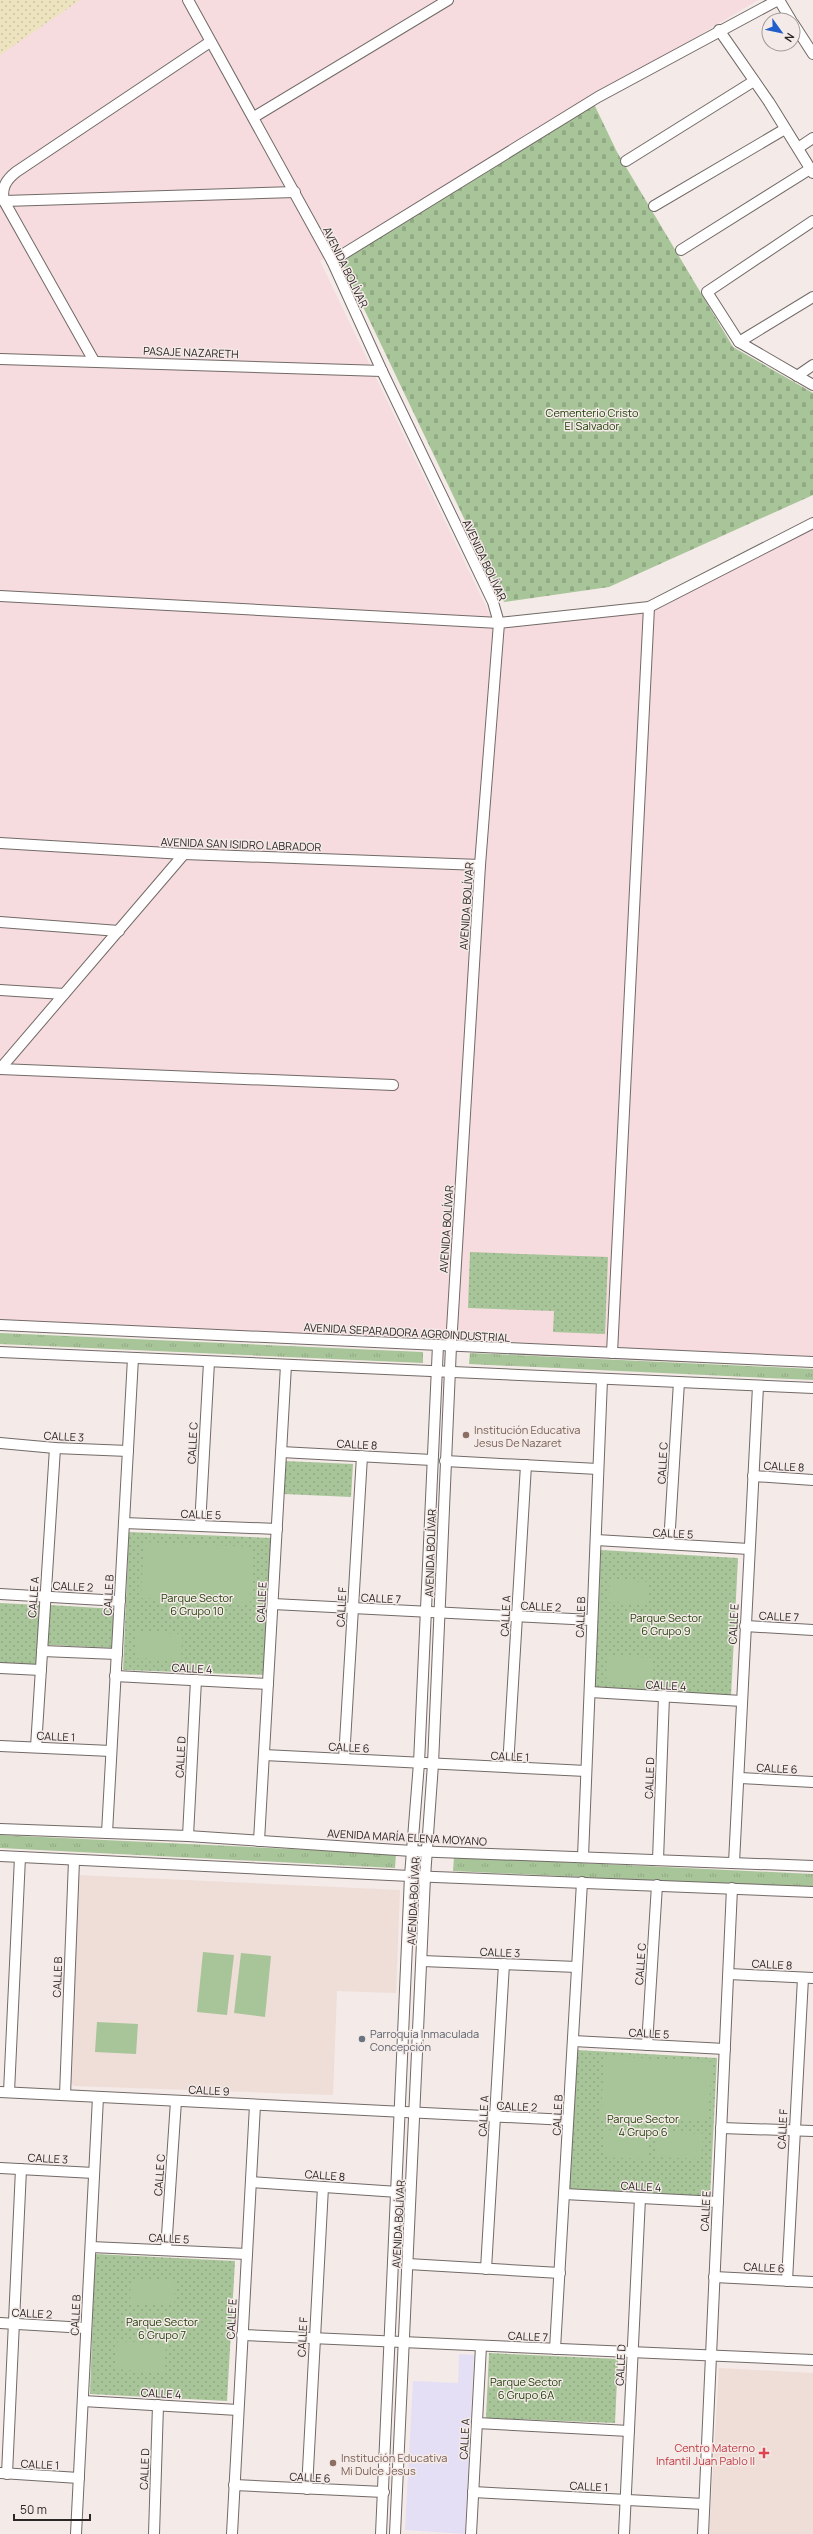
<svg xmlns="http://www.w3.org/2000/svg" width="813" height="2534" font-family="Manrope,sans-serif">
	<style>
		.commercial { fill: #e5dff5 }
		.industrial { fill: #f6dbdf }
		.built { fill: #efddd7 }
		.grass { fill: url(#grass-tufts) }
		.sand { fill: url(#sand-dots) }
		.cemetery { fill: url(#cemetery-stones) }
		.park { fill: url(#park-dots) }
		.garden { fill: #a8c599 }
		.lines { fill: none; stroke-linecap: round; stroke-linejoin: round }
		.minor-casing { stroke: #726a67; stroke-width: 12 }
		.minor { stroke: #fff; stroke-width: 10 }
		.education-dot { fill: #8d6e63; stroke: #f4eae7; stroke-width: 1.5 }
		.worship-dot { fill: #6b7280; stroke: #f4eae7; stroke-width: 1.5 }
		.health-dot { fill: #e0444e; stroke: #f4eae7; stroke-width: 1.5 }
		.labels { text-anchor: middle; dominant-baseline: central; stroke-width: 3; stroke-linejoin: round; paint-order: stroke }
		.street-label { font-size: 11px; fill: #2b2726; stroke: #f4eae7 }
		.park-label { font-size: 11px; fill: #193a00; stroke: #f4eae7 }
		.education-label { font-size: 11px; fill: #785e54; stroke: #f4eae7; text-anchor: start }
		.worship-label { font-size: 11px; fill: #5b616d; stroke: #f4eae7; text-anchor: start }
		.health-label { font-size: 11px; fill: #be3a42; stroke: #f4eae7; text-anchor: end }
	</style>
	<defs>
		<pattern id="grass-tufts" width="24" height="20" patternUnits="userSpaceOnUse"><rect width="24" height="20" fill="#a8c599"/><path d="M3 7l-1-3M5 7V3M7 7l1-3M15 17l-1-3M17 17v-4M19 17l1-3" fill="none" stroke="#91a984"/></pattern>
		<pattern id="sand-dots" width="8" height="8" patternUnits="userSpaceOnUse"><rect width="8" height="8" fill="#ede3be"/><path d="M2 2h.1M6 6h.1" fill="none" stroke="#cbc3a3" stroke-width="1.8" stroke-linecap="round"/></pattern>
		<pattern id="cemetery-stones" width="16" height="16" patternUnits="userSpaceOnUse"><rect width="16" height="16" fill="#a8c599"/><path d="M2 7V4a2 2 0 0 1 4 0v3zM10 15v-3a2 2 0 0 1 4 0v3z" fill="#91a984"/></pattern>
		<pattern id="park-dots" width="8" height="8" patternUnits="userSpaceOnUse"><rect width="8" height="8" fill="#a8c599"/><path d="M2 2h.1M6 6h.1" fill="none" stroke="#91a984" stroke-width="1.8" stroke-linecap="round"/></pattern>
	</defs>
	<rect width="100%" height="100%" fill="#f4eae7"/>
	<polygon class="commercial" points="459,2354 474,2355 465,2534 405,2530 413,2381 458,2383"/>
	<polygon class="industrial" points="79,0 758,0 320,261 490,615 509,627 648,603 813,516 813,1356 0,1321 0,52"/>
	<g class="built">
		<polygon points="77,1875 400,1890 396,1993 337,1991 333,2095 74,2086 71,2083"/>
		<polygon points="719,2368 813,2373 813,2534 709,2534"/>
	</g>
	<g class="grass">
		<polygon points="0,1333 423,1352 423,1363 0,1344"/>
		<polygon points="470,1353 813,1369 813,1380 469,1364"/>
		<polygon points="0,1835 396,1854 395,1868 0,1848"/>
		<polygon points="454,1857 813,1874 813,1888 453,1871"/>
	</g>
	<polygon class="sand" points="0,0 80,0 0,55"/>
	<polygon class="cemetery" points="593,102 617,152 733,347 813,393 813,495 609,587 504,602 344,267 349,255"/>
	<g class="park">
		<polygon points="470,1252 608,1257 605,1334 553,1332 554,1311 468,1308"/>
		<polygon points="285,1461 353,1464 351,1497 284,1494"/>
		<polygon points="129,1532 272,1538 266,1675 123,1670"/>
		<polygon points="601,1550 738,1558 731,1696 595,1688"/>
		<polygon points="0,1603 40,1605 37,1666 0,1664"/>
		<polygon points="50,1605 116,1609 114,1648 48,1645"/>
		<polygon points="577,2050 717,2058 710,2198 569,2190"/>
		<polygon points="95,2254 235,2261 227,2401 90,2394"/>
		<polygon points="489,2353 618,2359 615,2423 486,2418"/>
	</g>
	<g class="garden">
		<polygon points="144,1542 253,1547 250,1603 141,1598"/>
		<polygon points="610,1580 649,1582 648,1604 609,1602"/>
		<polygon points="137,1632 182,1634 181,1660 136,1658"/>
		<polygon points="607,1656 652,1658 650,1685 606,1682"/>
		<polygon points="203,1952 234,1955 227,2015 197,2012"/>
		<polygon points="241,1953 271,1956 265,2017 234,2013"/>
		<polygon points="97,2022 138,2024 136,2054 95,2052"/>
		<polygon points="604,2056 712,2062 708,2121 601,2116"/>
		<polygon points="604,2130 648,2131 647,2159 603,2157"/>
		<polygon points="656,2132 703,2134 701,2159 655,2157"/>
		<polygon points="131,2279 175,2280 174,2304 130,2303"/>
		<polygon points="118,2341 166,2344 164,2373 116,2369"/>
		<polygon points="514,2373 557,2377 555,2401 512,2397"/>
	</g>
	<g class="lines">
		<defs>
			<g id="minor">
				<polyline points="188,0 332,261 382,371 493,602 499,623 480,865 451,1346 433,1764 425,1877 395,2534"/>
				<polyline points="779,0 791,20"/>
				<polyline points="793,23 813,54"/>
				<polyline points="719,30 769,102 813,173"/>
				<polyline points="254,117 448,0"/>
				<polyline points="798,148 813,138"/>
				<polyline points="626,161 754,81"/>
				<polyline points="4,201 295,192"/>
				<polyline points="654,206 785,129"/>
				<polyline points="813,221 707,292 739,342 813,385"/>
				<polyline points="681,250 810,169"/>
				<polyline points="332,261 598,97 778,0"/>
				<polyline points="739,342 813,297"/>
				<polyline points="0,359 382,371"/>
				<path d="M94,361L4,201C1,188 6,180 16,172L210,42"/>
				<polyline points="797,376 813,365"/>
				<polyline points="0,596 499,623 649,607 813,523"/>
				<polyline points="0,843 184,854 480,865"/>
				<polyline points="0,922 119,931"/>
				<polyline points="0,990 64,994"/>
				<polyline points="0,1069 393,1085"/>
				<polyline points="0,1069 184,854"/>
				<polyline points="0,1325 813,1362"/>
				<polyline points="0,1352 813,1388"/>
				<polyline points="612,1353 649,607"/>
				<polyline points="0,1443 55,1448 128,1451"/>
				<polyline points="281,1452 432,1460"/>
				<polyline points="445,1461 598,1469"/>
				<polyline points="753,1476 813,1480"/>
				<polyline points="124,1523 277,1529"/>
				<polyline points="200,1526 209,1362"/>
				<polyline points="596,1540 749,1549"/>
				<polyline points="669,1544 679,1382"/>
				<polyline points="0,1594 120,1601"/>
				<polyline points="273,1604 592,1620"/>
				<polyline points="745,1626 813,1630"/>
				<polyline points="42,1651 117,1654"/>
				<polyline points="0,1668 41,1670"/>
				<polyline points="115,1676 268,1684"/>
				<polyline points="590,1692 742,1701"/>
				<polyline points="0,1746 111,1751"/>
				<polyline points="36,1747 55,1448"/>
				<polyline points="264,1755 586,1771"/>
				<polyline points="344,1759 362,1456"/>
				<polyline points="508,1767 526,1465"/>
				<polyline points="740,1778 813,1782"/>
				<polyline points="0,1829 188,1836 412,1851 813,1866"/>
				<polyline points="107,1833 133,1358"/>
				<polyline points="188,1836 196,1680"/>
				<polyline points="259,1841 286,1365"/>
				<polyline points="0,1856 410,1876 813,1892"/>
				<polyline points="583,1857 602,1379"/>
				<polyline points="658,1860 664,1696"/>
				<polyline points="734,1863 758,1386"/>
				<polyline points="422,1961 577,1967"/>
				<polyline points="729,1974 813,1978"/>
				<polyline points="573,2041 725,2049"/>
				<polyline points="647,2045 657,1885"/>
				<polyline points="0,2092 568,2120"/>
				<polyline points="9,2092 20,1857"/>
				<polyline points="65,2095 74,1860"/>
				<polyline points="721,2128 813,2131"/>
				<polyline points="0,2168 94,2173"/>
				<polyline points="251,2182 398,2192"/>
				<polyline points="564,2194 718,2202"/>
				<polyline points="91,2247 247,2254"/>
				<polyline points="166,2250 176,2101"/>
				<polyline points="408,2264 560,2273"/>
				<polyline points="486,2269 504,1964"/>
				<polyline points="714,2277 813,2282"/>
				<polyline points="787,2281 803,1978"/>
				<polyline points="0,2323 86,2328"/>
				<polyline points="242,2335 813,2360"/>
				<polyline points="555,2349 582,1882"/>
				<polyline points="83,2401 238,2410"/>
				<polyline points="477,2423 629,2431"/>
				<polyline points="1,2473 79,2478"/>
				<polyline points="7,2474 21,2169"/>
				<polyline points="234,2485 384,2492"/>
				<polyline points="307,2489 323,2187"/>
				<polyline points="473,2492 704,2504"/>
				<polyline points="76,2534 98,2097"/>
				<polyline points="154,2534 158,2405"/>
				<polyline points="232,2534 255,2105"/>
				<polyline points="381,2534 410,1876 419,1763 438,1345"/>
				<polyline points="471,2534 481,2346"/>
				<polyline points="624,2534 640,2198"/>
				<polyline points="703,2534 732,1888"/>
			</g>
		</defs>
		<use href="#minor" class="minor-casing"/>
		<use href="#minor" class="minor"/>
	</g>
	<g class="education-dot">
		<circle cx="466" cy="1435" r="4"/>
		<circle cx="333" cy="2463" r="4"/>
	</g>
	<circle class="worship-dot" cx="362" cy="2039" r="4"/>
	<path class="health-dot" d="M762 2447h4v4h4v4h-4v4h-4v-4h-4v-4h4z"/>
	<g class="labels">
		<g class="street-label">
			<text transform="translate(346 267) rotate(64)">AVENIDA BOLÍVAR</text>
			<text transform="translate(191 352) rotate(2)">PASAJE NAZARETH</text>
			<text transform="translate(485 560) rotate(65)">AVENIDA BOLÍVAR</text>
			<text transform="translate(241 844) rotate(2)">AVENIDA SAN ISIDRO LABRADOR</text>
			<text transform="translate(466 906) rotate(-86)">AVENIDA BOLÍVAR</text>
			<text transform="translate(446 1229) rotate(-86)">AVENIDA BOLÍVAR</text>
			<text transform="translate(407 1332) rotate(3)">AVENIDA SEPARADORA AGROINDUSTRIAL</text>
			<text transform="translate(64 1436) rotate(3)">CALLE 3</text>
			<text transform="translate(192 1443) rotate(-87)">CALLE C</text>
			<text transform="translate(357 1444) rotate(3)">CALLE 8</text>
			<text transform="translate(662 1463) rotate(-87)">CALLE C</text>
			<text transform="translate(784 1466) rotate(3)">CALLE 8</text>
			<text transform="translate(201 1514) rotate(2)">CALLE 5</text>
			<text transform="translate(673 1533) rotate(3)">CALLE 5</text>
			<text transform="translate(430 1553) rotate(-88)">AVENIDA BOLÍVAR</text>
			<text transform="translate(73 1586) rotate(3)">CALLE 2</text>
			<text transform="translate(108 1595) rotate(-87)">CALLE B</text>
			<text transform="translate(33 1597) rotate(-86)">CALLE A</text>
			<text transform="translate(381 1598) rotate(3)">CALLE 7</text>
			<text transform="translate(261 1602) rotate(-87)">CALLE E</text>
			<text transform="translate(541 1606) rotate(3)">CALLE 2</text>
			<text transform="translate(341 1607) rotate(-87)">CALLE F</text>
			<text transform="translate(505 1616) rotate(-87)">CALLE A</text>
			<text transform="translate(779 1616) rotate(3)">CALLE 7</text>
			<text transform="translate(580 1617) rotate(-88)">CALLE B</text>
			<text transform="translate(733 1624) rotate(-87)">CALLE E</text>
			<text transform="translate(192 1668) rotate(3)">CALLE 4</text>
			<text transform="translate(666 1685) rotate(3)">CALLE 4</text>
			<text transform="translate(56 1736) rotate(3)">CALLE 1</text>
			<text transform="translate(349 1747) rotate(3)">CALLE 6</text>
			<text transform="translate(510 1756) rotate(3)">CALLE 1</text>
			<text transform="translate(180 1757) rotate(-87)">CALLE D</text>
			<text transform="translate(777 1768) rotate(3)">CALLE 6</text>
			<text transform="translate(649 1778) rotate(-88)">CALLE D</text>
			<text transform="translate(407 1837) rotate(3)">AVENIDA MARÍA ELENA MOYANO</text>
			<text transform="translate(413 1901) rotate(-87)">AVENIDA BOLÍVAR</text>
			<text transform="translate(500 1952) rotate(2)">CALLE 3</text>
			<text transform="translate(640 1964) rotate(-86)">CALLE C</text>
			<text transform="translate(772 1964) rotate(3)">CALLE 8</text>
			<text transform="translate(57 1977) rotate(-88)">CALLE B</text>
			<text transform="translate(649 2033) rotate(3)">CALLE 5</text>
			<text transform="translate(209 2090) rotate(3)">CALLE 9</text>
			<text transform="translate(517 2106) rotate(3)">CALLE 2</text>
			<text transform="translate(557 2115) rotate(-87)">CALLE B</text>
			<text transform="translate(483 2116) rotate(-87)">CALLE A</text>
			<text transform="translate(782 2129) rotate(-87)">CALLE F</text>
			<text transform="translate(48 2158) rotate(3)">CALLE 3</text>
			<text transform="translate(159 2175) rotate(-86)">CALLE C</text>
			<text transform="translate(325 2175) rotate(4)">CALLE 8</text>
			<text transform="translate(641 2186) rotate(3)">CALLE 4</text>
			<text transform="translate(705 2211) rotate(-87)">CALLE E</text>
			<text transform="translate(398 2224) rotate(-87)">AVENIDA BOLÍVAR</text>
			<text transform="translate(169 2238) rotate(3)">CALLE 5</text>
			<text transform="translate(764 2267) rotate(3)">CALLE 6</text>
			<text transform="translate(32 2313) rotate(3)">CALLE 2</text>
			<text transform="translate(75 2315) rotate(-87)">CALLE B</text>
			<text transform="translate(231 2319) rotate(-87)">CALLE E</text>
			<text transform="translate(528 2336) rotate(3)">CALLE 7</text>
			<text transform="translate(302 2337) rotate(-87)">CALLE F</text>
			<text transform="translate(620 2365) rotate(-87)">CALLE D</text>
			<text transform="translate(161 2393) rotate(3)">CALLE 4</text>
			<text transform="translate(464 2439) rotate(-87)">CALLE A</text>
			<text transform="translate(40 2464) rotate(3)">CALLE 1</text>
			<text transform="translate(144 2469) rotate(-88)">CALLE D</text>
			<text transform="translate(310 2477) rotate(3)">CALLE 6</text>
			<text transform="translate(589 2486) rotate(3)">CALLE 1</text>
		</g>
		<g class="park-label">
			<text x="592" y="412">Cementerio Cristo<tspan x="592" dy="13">El Salvador</tspan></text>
			<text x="197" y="1597">Parque Sector<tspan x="197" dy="13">6 Grupo 10</tspan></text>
			<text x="666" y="1617">Parque Sector<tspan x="666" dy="13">6 Grupo 9</tspan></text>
			<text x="643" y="2118">Parque Sector<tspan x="643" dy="13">4 Grupo 6</tspan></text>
			<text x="162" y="2321">Parque Sector<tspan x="162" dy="13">6 Grupo 7</tspan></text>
			<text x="526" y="2381">Parque Sector<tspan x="526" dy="13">6 Grupo 6A</tspan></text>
		</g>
		<g class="education-label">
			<text x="474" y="1429">Institución Educativa<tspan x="474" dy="13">Jesus De Nazaret</tspan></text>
			<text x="341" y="2457">Institución Educativa<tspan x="341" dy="13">Mi Dulce Jesus</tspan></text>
		</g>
		<g class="worship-label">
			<text x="370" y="2033">Parroquia Inmaculada<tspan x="370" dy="13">Concepción</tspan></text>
		</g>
		<g class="health-label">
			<text x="755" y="2447">Centro Materno<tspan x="755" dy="13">Infantil Juan Pablo II</tspan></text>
		</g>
	</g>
	<g transform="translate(781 32) rotate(123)"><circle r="19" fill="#f4eae7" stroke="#a49c9a"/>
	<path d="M0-3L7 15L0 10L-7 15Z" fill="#215ecb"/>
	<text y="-6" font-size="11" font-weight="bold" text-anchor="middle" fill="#2b2726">N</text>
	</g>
	<path d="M14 2514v6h76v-6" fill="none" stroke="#2b2726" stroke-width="2"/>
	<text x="20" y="2514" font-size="12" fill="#2b2726" stroke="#f4eae7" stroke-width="3" paint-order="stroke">50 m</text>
</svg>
